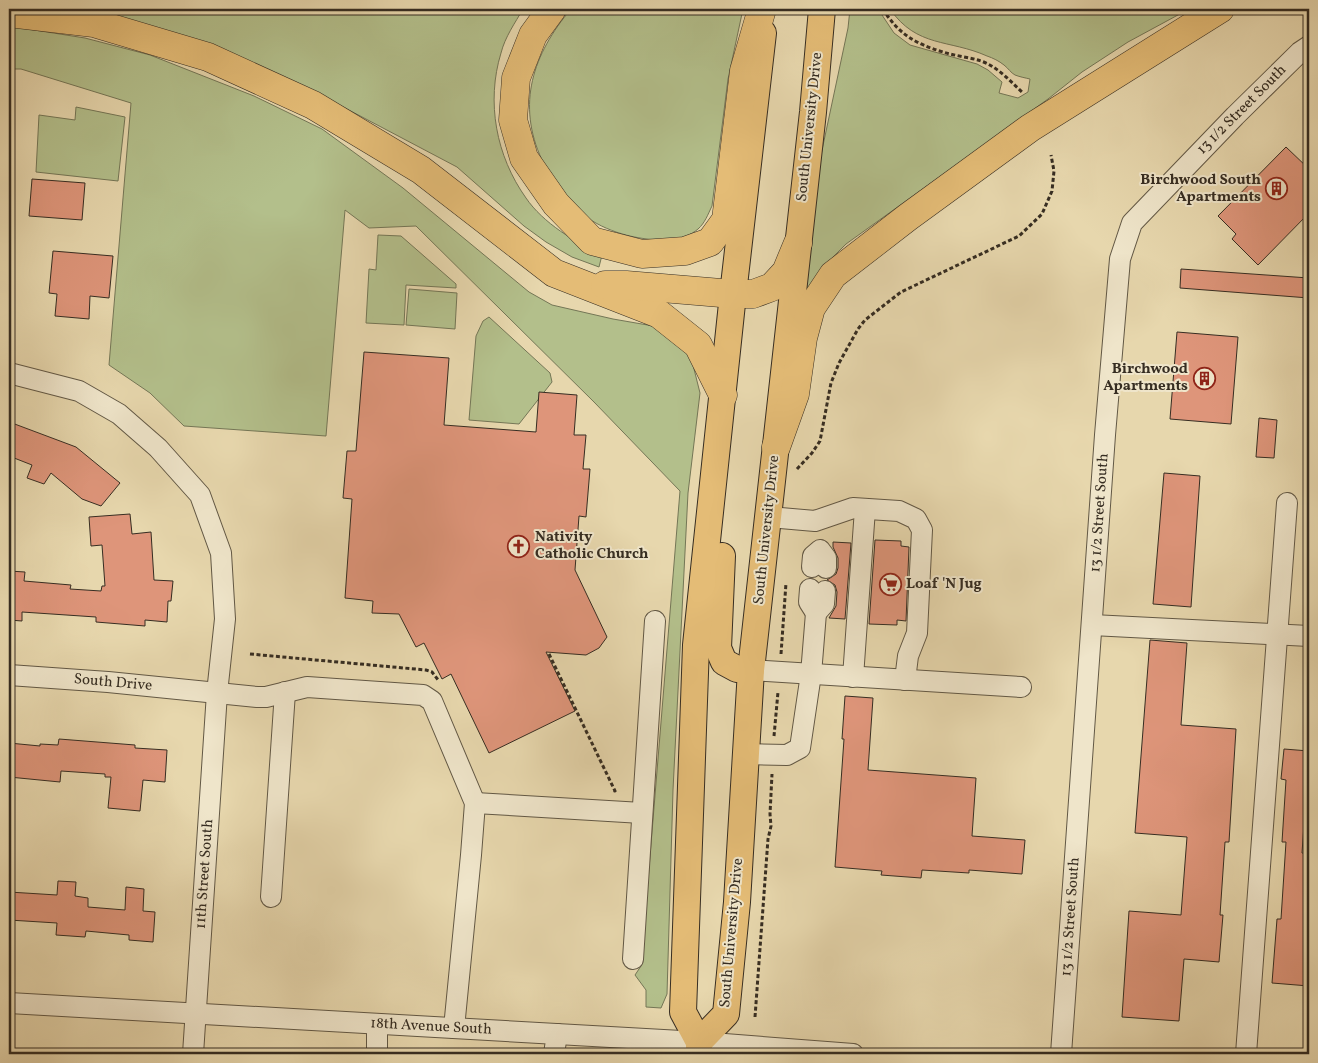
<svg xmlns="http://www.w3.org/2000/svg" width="1318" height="1063" font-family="Vollkorn,serif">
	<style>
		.green { fill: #b3bf8b; stroke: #747656 }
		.building { fill: #de957a; stroke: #362d22 }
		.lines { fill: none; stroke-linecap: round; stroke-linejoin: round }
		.minor-casing { stroke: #625845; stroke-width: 22 }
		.major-casing { stroke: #362d22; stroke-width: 28 }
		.highway-casing { stroke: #362d22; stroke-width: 29 }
		.path { stroke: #362d22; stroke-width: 3; stroke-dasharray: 4 2.5; stroke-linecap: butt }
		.minor { stroke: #efe5ca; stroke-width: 20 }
		.major { stroke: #e4bc76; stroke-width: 26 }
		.highway { stroke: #e4bc76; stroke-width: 28 }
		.labels { text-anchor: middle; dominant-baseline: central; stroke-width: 4; stroke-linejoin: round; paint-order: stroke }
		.street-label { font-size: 15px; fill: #362d22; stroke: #efe5ca }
		.poi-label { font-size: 15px; font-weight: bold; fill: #362d22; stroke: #efe5ca; text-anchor: end }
	</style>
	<rect width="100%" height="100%" fill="#e7d7ad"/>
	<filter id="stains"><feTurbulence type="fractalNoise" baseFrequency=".004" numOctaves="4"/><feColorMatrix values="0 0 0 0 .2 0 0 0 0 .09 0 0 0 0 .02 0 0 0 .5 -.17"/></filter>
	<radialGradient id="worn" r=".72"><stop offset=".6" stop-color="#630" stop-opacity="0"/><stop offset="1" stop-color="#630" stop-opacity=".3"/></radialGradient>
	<g class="green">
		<path d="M85,9H523C515,23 505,37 501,53C486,102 496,156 526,198C543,223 575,242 602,255L599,267L572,257L546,242L524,226L457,167L309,89Z"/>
		<path d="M571,9H743L728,79L712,206C708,214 705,223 698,229C684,241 664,241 647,239C621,236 590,225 572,204C567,197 562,189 557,182C552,175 546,168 542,160C516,104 533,54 571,9Z"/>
		<path d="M850,9H878L894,33L910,45L977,64L988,70L1002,82L999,93L1018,98L1028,92L1030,79C1026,78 1020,77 1015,75C1011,73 1008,68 1004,65C999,61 993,58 987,56C949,39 917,48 890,9H1189L1128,42L1082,72L1048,99L846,244L829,261L805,293L818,169L848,28Z"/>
		<polygon points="9,26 85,38 150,55 254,96 322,129 403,188 529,292 552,305 613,319 659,327 690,353 700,393 688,493 673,790 667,994 661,1008 646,1007 646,990 635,975 641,966 680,491 594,402 416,226 369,228 345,210 326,436 184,426 150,393 109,365 131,103 21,69 9,69"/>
		<polygon points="76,107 125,117 118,181 36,172 39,115 75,120"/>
		<polygon points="378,235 401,236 456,284 456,288 406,285 404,325 366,323 369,269 376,270"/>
		<polygon points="409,289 457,293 455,329 406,325"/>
		<polygon points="489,317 550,373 552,382 519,424 469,420 476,336 483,321"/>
	</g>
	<g class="building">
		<polygon points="1286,147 1309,169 1309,213 1258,265 1232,239 1236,234 1218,216"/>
		<polygon points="32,179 85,183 82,220 29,216"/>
		<polygon points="53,251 113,256 109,298 90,296 89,319 55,316 57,294 49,293"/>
		<polygon points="1181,269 1309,278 1309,298 1180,288"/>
		<polygon points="1177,332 1238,337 1231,424 1170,419"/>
		<polygon points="364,352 449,358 444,425 536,432 539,392 577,395 574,435 586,435 583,469 590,469 586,517 579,516 575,570 607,637 599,648 586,655 546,652 575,711 489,753 451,674 442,679 424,643 416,647 399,614 372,613 373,601 345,598 352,499 343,498 347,451 356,451"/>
		<polygon points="1259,418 1277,420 1274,458 1256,457"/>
		<polygon points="12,423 76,447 120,483 101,506 82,499 51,473 44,484 27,478 32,465 9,456 9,432"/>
		<polygon points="1164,473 1200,476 1191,607 1153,604"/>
		<polygon points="130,514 132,534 151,532 154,580 173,581 171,601 168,601 167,622 145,620 145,626 96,622 96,617 22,612 22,621 9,620 9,571 25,572 24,581 71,585 70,589 101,591 102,586 105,586 102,545 91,546 89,517"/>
		<polygon points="875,540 901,541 901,546 909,547 906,621 897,620 897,625 869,624"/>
		<polygon points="833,542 851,543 845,619 829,618 836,606 837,592 835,585 827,580 836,574 838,568 838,558 833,547"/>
		<polygon points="1150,640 1187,643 1181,725 1236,729 1229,842 1225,842 1220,915 1223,915 1219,962 1184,959 1179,1021 1122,1017 1129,911 1181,915 1187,837 1135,833"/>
		<polygon points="845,696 873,698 868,770 976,778 972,836 1025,840 1022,874 969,870 969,873 922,870 921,878 881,875 882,871 835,867 844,739 842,739"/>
		<polygon points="59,739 135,745 135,748 167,750 165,782 143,780 140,811 108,808 111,777 105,777 105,774 61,771 60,782 9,777 9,743 40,746 40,744 58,745"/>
		<polygon points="1284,749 1309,751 1309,781 1307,781 1302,853 1309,854 1309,986 1272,983 1277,919 1281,919 1286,842 1282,842 1286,780 1281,779"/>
		<polygon points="58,881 76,882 75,896 88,898 88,907 125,910 126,887 144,889 143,911 155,912 153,942 129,940 129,935 86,931 85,937 56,935 57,923 9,920 9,892 57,895"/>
	</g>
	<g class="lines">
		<defs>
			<g id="minor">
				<polyline points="9,373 79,391 119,414 158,448 200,495 221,553 225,619 217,693 193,1054"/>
				<polyline points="769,517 815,521 853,508 899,511 916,519 922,530 917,633 908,656 905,680"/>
				<polyline points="812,567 813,556 820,550 826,558 826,568"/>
				<polyline points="810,589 809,602 816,613 824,604 825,591"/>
				<polyline points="1092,625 1309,636"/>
				<polyline points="751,670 1021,687"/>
				<polyline points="9,675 108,682 257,697 266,697 307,687 423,695 432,701 475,803 471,855 454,1028"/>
				<polyline points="853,677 865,509"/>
				<polyline points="746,754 787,755 800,748 811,674 816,613"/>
				<polyline points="475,803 642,813"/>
				<polyline points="271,897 285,692"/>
				<polyline points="633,959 655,621"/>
				<polyline points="9,1003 699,1042 853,1054"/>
				<polyline points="377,1054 377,1024"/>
				<polyline points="554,1054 557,1034"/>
				<polyline points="1061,1054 1105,435 1120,259 1132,223 1235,116 1300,52 1309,46"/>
				<polyline points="1246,1054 1287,503"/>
			</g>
			<g id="major">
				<polyline points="722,556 718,648 724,662 737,669 751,670"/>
				<polyline points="699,1042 726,1014 737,902 751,670 813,112 822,9"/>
				<polyline points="699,1054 699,1042 683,1012 696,645 733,294 763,33"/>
			</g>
			<g id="highway">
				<polyline points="552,9 533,35 516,78 513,120 524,158 556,204 592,241 642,254 685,251 710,242 726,220 744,71 762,9"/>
				<polyline points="9,13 94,23 208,57 313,105 421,170 554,273 659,314 698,345 723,395"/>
				<polyline points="605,285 626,285 733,294 753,294 772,287 786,272 798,243"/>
				<polyline points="776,447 795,394 803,338 811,308 833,275 908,217 1030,128 1220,9"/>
			</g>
		</defs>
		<use href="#minor" class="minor-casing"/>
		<use href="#major" class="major-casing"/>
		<use href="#highway" class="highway-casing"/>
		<g class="path">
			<path d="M883,9C898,34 916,44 943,52C955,56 969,57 981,61C998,67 1010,81 1023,93"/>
			<polyline points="797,469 812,453 820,441 831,383 839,363 858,329 865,320 901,292 1019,236 1042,214 1052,191 1054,171 1051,155"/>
			<polyline points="250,654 426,670 432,672 439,681"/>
			<polyline points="549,654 615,791 612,790"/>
			<polyline points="781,654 786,583"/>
			<polyline points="774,736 778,692"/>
			<polyline points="755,1017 768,839 771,826 770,814 772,774"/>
		</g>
		<use href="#minor" class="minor"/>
		<use href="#major" class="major"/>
		<use href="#highway" class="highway"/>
	</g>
	<defs>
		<symbol id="building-ring" viewBox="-11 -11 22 22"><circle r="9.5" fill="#efe5ca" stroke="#8f2418" stroke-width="1.5"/><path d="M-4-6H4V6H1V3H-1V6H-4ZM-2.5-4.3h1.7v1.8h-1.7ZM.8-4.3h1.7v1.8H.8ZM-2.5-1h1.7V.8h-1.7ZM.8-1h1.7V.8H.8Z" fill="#8f2418"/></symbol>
		<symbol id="church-ring" viewBox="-11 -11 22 22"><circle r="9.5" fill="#efe5ca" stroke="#8f2418" stroke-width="1.5"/><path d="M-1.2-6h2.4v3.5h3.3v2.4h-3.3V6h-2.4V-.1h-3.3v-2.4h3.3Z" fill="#8f2418"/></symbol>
		<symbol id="supermarket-ring" viewBox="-11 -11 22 22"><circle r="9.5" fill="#efe5ca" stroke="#8f2418" stroke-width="1.5"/><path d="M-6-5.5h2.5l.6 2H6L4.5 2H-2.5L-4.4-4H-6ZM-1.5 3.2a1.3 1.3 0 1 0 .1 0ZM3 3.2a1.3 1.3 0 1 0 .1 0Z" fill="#8f2418"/></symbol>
	</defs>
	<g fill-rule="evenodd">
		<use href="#building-ring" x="1264" y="176" width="25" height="25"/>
		<use href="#building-ring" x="1192" y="366" width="25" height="25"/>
		<use href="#church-ring" x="506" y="534" width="25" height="25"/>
		<use href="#supermarket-ring" x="878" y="572" width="25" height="25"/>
	</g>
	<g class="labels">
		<g class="street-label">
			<text transform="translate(1242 110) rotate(-45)">13 1/2 Street South</text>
			<text transform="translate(810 127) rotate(-84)">South University Drive</text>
			<text transform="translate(1100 513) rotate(-86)">13 1/2 Street South</text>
			<text transform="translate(767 530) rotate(-84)">South University Drive</text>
			<text transform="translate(113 683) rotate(5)">South Drive</text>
			<text transform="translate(205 874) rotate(-86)">11th Street South</text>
			<text transform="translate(1071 917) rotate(-86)">13 1/2 Street South</text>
			<text transform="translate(732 933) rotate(-85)">South University Drive</text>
			<text transform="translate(431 1027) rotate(3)">18th Avenue South</text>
		</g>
		<g class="poi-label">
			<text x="1261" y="180">Birchwood South<tspan x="1261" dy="17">Apartments</tspan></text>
			<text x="1188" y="369">Birchwood<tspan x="1188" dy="17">Apartments</tspan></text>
			<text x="535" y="537" text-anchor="start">Nativity<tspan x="535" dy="17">Catholic Church</tspan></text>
			<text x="906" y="584" text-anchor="start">Loaf 'N Jug</text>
		</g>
	</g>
	<rect width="1318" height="1063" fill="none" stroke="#e7d7ad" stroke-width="30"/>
	<rect x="10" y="10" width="1298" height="1043" fill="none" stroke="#362d22" stroke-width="2.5"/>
	<rect x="15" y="15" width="1288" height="1033" fill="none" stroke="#362d22"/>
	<rect width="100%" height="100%" filter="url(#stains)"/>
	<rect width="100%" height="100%" fill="url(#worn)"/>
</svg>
